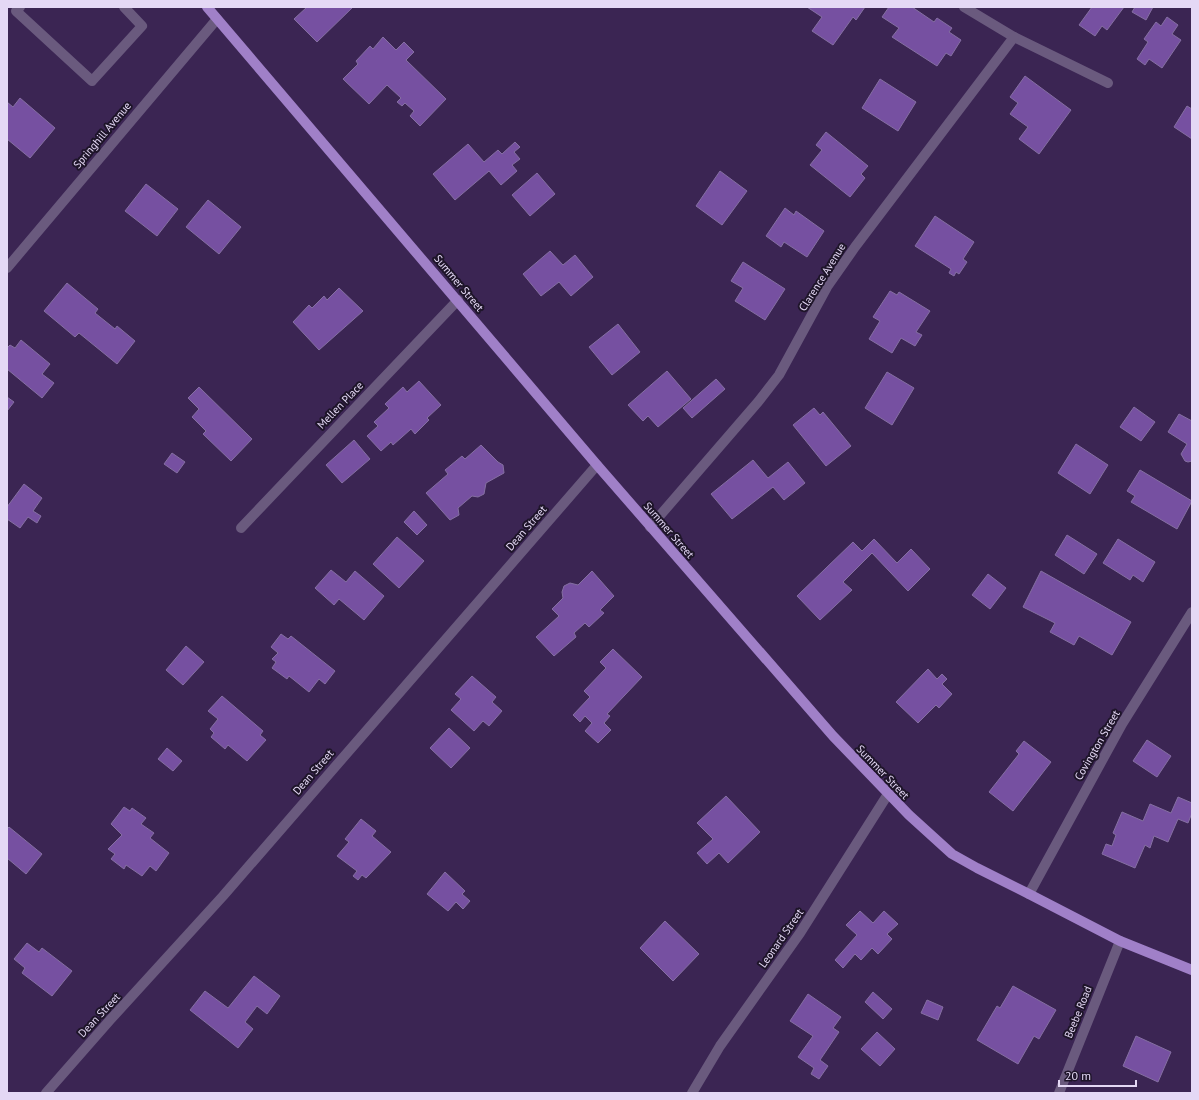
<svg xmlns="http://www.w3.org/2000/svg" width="1199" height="1100" font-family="'PT Sans',sans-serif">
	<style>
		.building { fill: #7650a1; stroke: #856fa2 }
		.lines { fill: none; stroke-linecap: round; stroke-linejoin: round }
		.minor { stroke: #6a5a7e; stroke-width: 10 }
		.major { stroke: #a080c8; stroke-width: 10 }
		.labels { text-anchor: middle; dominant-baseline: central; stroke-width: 4; stroke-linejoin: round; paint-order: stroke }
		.street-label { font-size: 11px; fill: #e4d8f5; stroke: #1e1529 }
	</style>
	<rect width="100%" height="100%" fill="#3b2553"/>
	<g class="building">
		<polygon points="307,7 353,7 317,42 294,19"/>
		<polygon points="807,7 865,7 856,20 853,17 833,45 812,31 822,17"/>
		<polygon points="889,7 912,7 934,22 937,18 952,28 949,32 961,40 951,56 946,53 937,66 892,37 899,28 882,17"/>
		<polygon points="1092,7 1124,7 1107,30 1102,26 1095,36 1079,25"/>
		<polygon points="1135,7 1153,7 1146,20 1132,12"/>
		<polygon points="1167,17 1178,25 1172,34 1181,40 1162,68 1149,59 1145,65 1137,59 1148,42 1144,39 1156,22 1161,26"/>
		<polygon points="383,37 396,50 404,42 414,52 406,60 446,99 420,126 410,116 414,111 405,103 402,106 397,102 401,98 387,85 369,104 343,79 358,64 356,61 370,46 373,49"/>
		<polygon points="1025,76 1071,110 1039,154 1019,139 1028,127 1010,114 1018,103 1010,97"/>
		<polygon points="880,79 916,102 898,131 862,108"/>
		<polygon points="20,98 55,128 30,158 7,139 7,102 13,107"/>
		<polygon points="1187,106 1192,109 1192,139 1174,127"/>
		<polygon points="826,132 868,166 861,174 865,178 850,197 810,165 822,150 816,145"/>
		<polygon points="515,142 520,147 514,152 520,159 512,165 517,171 501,185 489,171 455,200 433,174 468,144 484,162 498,150 502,154"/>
		<polygon points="720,171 747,191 722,225 696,206"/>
		<polygon points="537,173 555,194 530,216 512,195"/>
		<polygon points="146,184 178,209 157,236 125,211"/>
		<polygon points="208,200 241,227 219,254 186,227"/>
		<polygon points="785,208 794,215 796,211 824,231 807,257 784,242 781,247 766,236"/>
		<polygon points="935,216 974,242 963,259 967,262 959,274 956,272 954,276 949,273 951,269 915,246"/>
		<polygon points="550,251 563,265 575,255 593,277 571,296 559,282 541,296 523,274"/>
		<polygon points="743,262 785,289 765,320 735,301 743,288 731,281"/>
		<polygon points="67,283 98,309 95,313 115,329 117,326 135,341 117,364 79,333 75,337 44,311"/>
		<polygon points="339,288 363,311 319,350 293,322 309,305 312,308 324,296 327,300"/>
		<polygon points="890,291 897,295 899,292 930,311 916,332 922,335 915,346 901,338 892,353 869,339 880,321 873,317"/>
		<polygon points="618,324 640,352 612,375 589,347"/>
		<polygon points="21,340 50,364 42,374 54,383 42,398 7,369 7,348 10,345 15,348"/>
		<polygon points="667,371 691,399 658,427 648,416 643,421 628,405"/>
		<polygon points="887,372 914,388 892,425 865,408"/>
		<polygon points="716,379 725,389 692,418 683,408"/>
		<polygon points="419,381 441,405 427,418 429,420 415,434 411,429 393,445 391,442 381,451 367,436 378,426 374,422 389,408 385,404 403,387 407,392"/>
		<polygon points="199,387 252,439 231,461 203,434 206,431 192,417 199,409 188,398"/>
		<polygon points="7,397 14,402 7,411"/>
		<polygon points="1134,407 1155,422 1141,441 1120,427"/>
		<polygon points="814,408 820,415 823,412 851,446 826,466 793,425"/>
		<polygon points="1179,414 1192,421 1192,461 1188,462 1185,461 1181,454 1187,444 1168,432"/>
		<polygon points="354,440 370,459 342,483 326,465"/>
		<polygon points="1076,444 1108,465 1090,494 1058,473"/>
		<polygon points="481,445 498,462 503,465 504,473 486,483 484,494 478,497 472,496 458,508 459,515 450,520 426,493 448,474 445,470 462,456 465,459"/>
		<polygon points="172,453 185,462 177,473 164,464"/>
		<polygon points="753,460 768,478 788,462 805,483 784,500 773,487 732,519 711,494"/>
		<polygon points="1140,470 1192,501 1177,529 1131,502 1135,496 1127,491"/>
		<polygon points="24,484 42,498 33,511 41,516 37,523 28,517 20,528 7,519 7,507"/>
		<polygon points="414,511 427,525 417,535 404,522"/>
		<polygon points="1067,535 1097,554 1084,574 1055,555"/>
		<polygon points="397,537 424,561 399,588 373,564"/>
		<polygon points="874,539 897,563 911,549 930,569 908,591 872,553 843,582 852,590 820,620 797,596 853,542 862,551"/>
		<polygon points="1118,539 1155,562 1143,582 1133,575 1130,580 1103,563"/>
		<polygon points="331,570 346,582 355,571 384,596 364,620 339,599 334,605 315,588"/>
		<polygon points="592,571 614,596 600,610 604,613 589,627 585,623 574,633 576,637 554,656 536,637 559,616 552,609 563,598 562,592 564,586 570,583 578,585"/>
		<polygon points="1041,571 1131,622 1112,655 1079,636 1074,645 1050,632 1055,623 1023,607"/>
		<polygon points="988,574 1006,588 990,609 972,595"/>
		<polygon points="281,634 288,639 291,636 335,671 325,684 319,679 309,692 289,676 287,679 272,668 276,662 272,659 278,653 271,647"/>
		<polygon points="186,646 204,662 183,685 166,670"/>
		<polygon points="613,649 642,677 607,714 610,716 604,723 611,730 598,743 585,731 592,723 585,716 580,722 573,715 590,697 584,691 606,668 600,662"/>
		<polygon points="928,669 937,679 942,674 947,679 942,684 952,694 939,708 936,705 918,723 896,702"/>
		<polygon points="472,676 496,697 492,702 502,711 489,726 483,721 474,731 451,710 461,699 455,694"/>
		<polygon points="222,696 263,731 260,735 266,740 247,761 228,745 225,749 211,737 214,733 210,729 218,719 208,711"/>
		<polygon points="449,728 470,748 451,768 430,748"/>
		<polygon points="1147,740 1171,756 1157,777 1133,761"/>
		<polygon points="1024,741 1051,762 1013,811 989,792 1019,754 1016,751"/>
		<polygon points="167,748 182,761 173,771 158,759"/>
		<polygon points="726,796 760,832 728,863 719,853 707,864 697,853 713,839 697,823"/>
		<polygon points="1178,797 1192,803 1192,813 1188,823 1178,819 1168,842 1154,836 1150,848 1145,845 1135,868 1102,854 1106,844 1112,846 1116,835 1113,833 1122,812 1143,821 1150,804 1171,813"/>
		<polygon points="124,807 130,811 132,808 146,818 141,824 154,833 150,838 169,853 156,871 150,866 142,876 126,865 124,869 111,859 115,854 108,849 122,835 111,824"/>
		<polygon points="361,819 376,831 372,836 391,852 366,878 362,875 358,880 353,876 357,871 337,856 349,842 345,839"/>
		<polygon points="9,827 42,854 26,874 7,858 7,829"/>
		<polygon points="445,872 465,891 462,894 470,901 463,909 456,902 448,911 427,894"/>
		<polygon points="860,911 873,923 884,911 898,924 887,934 892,939 878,954 872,948 861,960 855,954 843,968 835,960 857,935 846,925"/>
		<polygon points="665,921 699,954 673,981 640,948"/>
		<polygon points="27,943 39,952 42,948 72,971 52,996 22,973 25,968 14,959"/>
		<polygon points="254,976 280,996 267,1014 257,1006 245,1022 253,1029 238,1048 190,1010 205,991 228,1008"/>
		<polygon points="1013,986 1056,1010 1039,1039 1034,1036 1018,1064 977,1040 997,1006 1000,1008"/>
		<polygon points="873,992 892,1009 883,1019 865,1002"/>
		<polygon points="808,994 841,1017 833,1028 839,1032 820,1060 828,1066 819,1079 811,1074 814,1068 798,1057 813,1036 790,1021"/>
		<polygon points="927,1000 943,1007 938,1020 921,1013"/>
		<polygon points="877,1032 895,1049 880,1066 861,1049"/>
		<polygon points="1136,1036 1171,1052 1158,1082 1123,1066"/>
	</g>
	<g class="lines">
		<g class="minor">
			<polyline points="20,7 16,11 92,81 142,26 124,7"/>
			<polyline points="964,7 1014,37 1108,83"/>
			<polyline points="7,268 217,19"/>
			<polyline points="650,527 758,402 779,375 827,287 855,247 1014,37"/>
			<polyline points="241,528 458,300"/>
			<polyline points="1029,894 1122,724 1192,612"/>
			<polyline points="46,1093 110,1020 223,896 597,465"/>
			<polyline points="692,1093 720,1046 800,933 888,794"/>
			<polyline points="1059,1093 1120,941"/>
		</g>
		<polyline class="major" points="207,7 597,465 833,736 909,815 952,854 977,868 1029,894 1120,941 1192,970"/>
	</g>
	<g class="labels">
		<g class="street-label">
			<text transform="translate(102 135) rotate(-50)">Springhill Avenue</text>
			<text transform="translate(822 277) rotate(-58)">Clarence Avenue</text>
			<text transform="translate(459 283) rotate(50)">Summer Street</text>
			<text transform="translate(340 405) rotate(-46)">Mellen Place</text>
			<text transform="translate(526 528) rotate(-49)">Dean Street</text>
			<text transform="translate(669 530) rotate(49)">Summer Street</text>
			<text transform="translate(1097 745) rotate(-60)">Covington Street</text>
			<text transform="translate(313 772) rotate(-49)">Dean Street</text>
			<text transform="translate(883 772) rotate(46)">Summer Street</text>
			<text transform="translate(781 938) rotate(-55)">Leonard Street</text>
			<text transform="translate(1078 1012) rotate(-68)">Beebe Road</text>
			<text transform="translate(99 1015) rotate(-47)">Dean Street</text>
		</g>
	</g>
	<rect width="1199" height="1100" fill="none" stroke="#e4d8f5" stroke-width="16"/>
	<path d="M1059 1080v6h77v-6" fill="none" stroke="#e4d8f5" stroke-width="2"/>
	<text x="1065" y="1080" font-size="12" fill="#e4d8f5" stroke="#1e1529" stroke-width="3" paint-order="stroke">20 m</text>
</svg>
